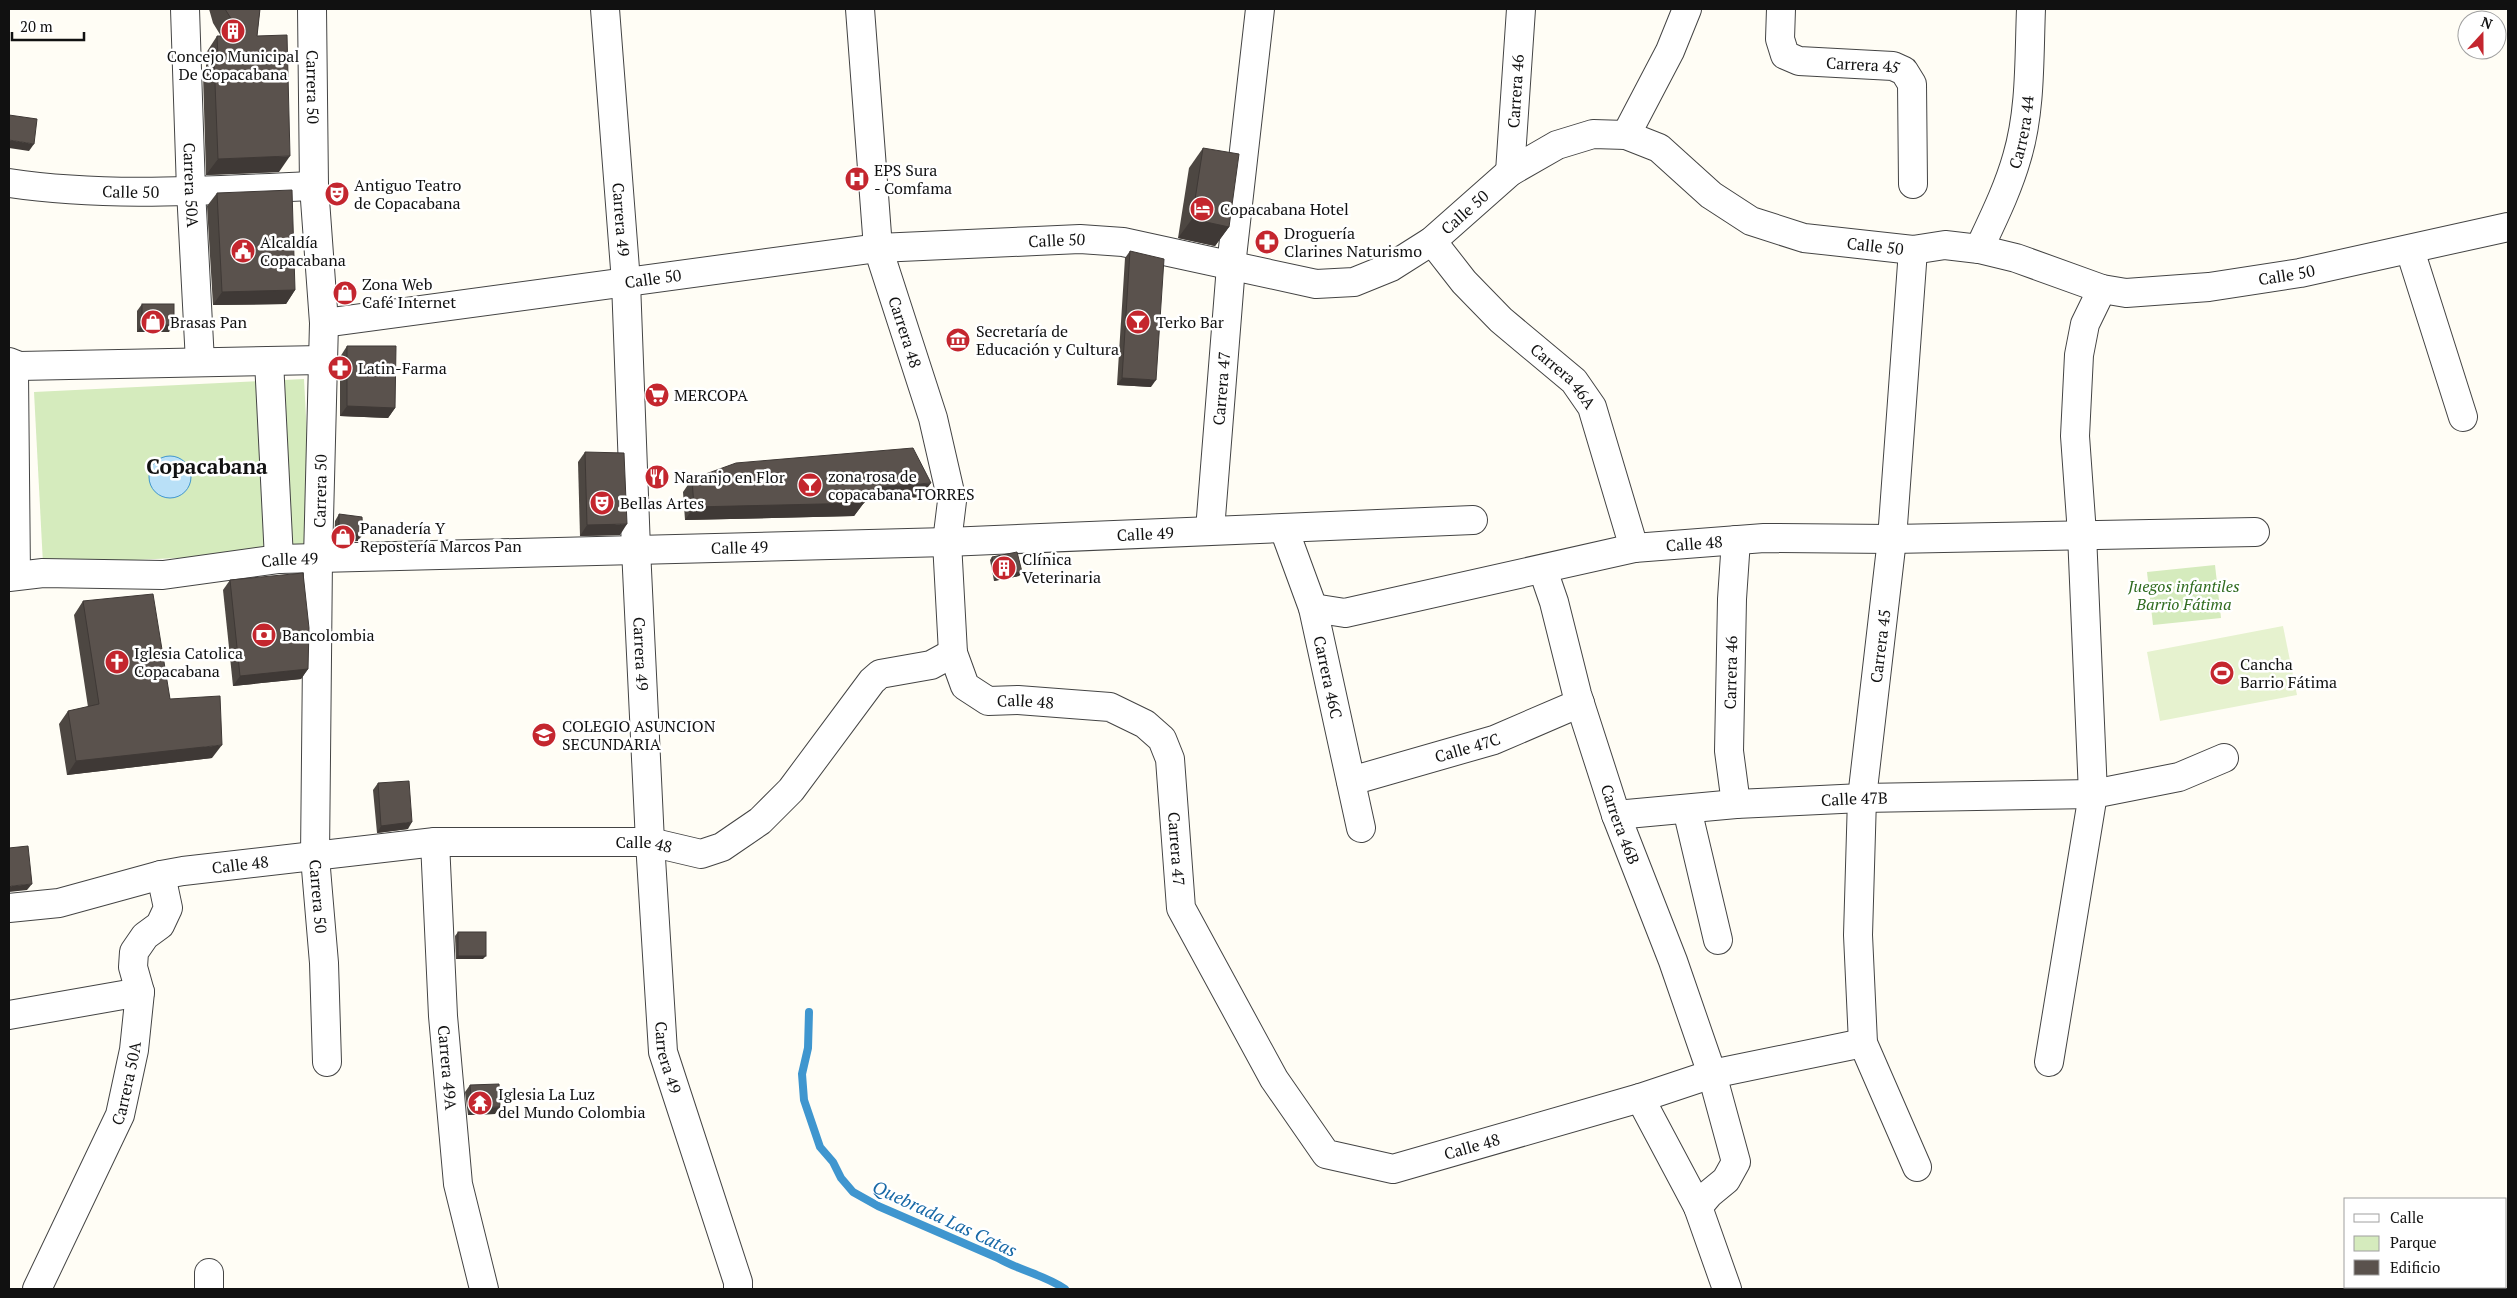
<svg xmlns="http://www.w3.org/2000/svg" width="2517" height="1298" font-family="'PT Serif',serif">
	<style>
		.green { fill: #d5ebbd }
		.pitch { fill: #e6f2cf }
		.water { fill: #b9e0f7; stroke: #3f96cf }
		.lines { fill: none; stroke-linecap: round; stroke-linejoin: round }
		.stream { stroke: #3f96cf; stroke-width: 8 }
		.minor-casing { stroke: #444; stroke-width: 30 }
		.minor { stroke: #fff; stroke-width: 28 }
		.wall { fill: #4d4742 }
		.shaded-wall { fill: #3f3936 }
		.building { fill: #5a524d; stroke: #3f3936 }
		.labels { text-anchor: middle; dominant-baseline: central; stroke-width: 5; stroke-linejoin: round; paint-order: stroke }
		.poi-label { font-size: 16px; fill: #111; stroke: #fff; text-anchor: start }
		.street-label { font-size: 16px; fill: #111; stroke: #fff }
		.park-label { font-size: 16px; font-style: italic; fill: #2f6b1f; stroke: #fff }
		.water-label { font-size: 18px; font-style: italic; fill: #1768a6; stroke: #fff }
		.district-label { font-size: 21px; font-weight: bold; fill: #111; stroke: #fff }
	</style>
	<rect width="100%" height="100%" fill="#fffdf5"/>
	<g class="green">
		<polygon points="304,379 313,552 43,564 34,392"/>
		<polygon points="2215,565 2221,618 2153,625 2147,572"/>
	</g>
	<polygon class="pitch" points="2283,626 2297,695 2160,721 2147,652"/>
	<circle class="water" cx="170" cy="477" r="21"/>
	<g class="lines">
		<path class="stream" d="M809,1012L808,1048L802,1074L804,1100L820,1147L833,1162L841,1178L853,1192L878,1206L998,1258C1020,1271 1045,1275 1065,1289"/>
		<defs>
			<g id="minor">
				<path id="s1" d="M185,9L191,190L200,362"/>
				<path id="s2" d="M312,9L314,186L324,323L318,558L315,857L324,963L327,1062"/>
				<path id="s3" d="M605,9L626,282L636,549L650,842L663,1052L738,1282V1289"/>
				<path id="s4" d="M860,9L878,248L933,418L952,501L947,542L953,653L965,686L988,701L1018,700L1110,707L1145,724L1162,739L1170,759L1181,908L1274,1079L1326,1154L1393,1169L1640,1098L1698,1207L1727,1289"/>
				<path id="s5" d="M1781,9L1780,39L1785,55L1799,61L1893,66L1904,71L1912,84L1913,184"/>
				<polyline points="1626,135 1670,51 1687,9"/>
				<path id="s6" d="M1510,172L1521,9"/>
				<path id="s7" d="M9,183C109,198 213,190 314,186"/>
				<path id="s8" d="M1432,241L1464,282L1501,320L1574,381L1592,407L1634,548"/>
				<path id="s9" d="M1979,249C1993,219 2008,189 2017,157C2031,110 2029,57 2031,9"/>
				<polyline points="1913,250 1892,539 1862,798 1858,935 1863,1043 1917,1167"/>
				<polyline points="2410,250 2463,417"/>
				<path id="s10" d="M324,323L878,248L1036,241L1080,239L1123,242L1316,284L1354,282L1391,267L1432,241L1510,172L1557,145L1593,134L1626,135L1659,148L1711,195L1751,221L1804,238L1913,250L1945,245L1979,249L2016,258L2102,289L2126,293L2209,287L2300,273L2508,227"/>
				<polyline points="269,361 279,559"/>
				<polyline points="9,362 19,366 322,360"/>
				<polyline points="14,374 16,575"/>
				<path id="s11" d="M1284,529L1313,608L1361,828"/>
				<path id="s12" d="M1210,530L1231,266L1260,9"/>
				<path id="s13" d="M1543,570L1554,602L1577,694L1616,815L1673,961L1712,1074L1736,1162L1726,1180L1709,1194L1698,1207"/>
				<path id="s14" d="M9,577L43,573L163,575L279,559L947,542L1473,520"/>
				<path id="s15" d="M1313,608L1345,613L1634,548L1764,538L1892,539L2255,532"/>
				<path id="s16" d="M1351,781L1494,740L1580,703"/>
				<path id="s17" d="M1736,804L1729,751L1732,599L1736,540"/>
				<polyline points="1687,809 1718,940"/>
				<path id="s18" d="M1616,815L1736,804L1862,798L2093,794L2179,777L2224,758"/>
				<path id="s19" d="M435,842L443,1016L458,1184L484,1289"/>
				<path id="s20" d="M9,908L59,903L161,875L183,871L435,842H650L701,854L722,847L760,821L791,790L872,681L880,674L931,665L953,653"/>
				<polyline points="9,1015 140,992"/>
				<polyline points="2049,1062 2093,794 2082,534 2075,436 2079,355 2085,324 2102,289"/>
				<polyline points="1640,1098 1712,1074 1863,1043"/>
				<polyline points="209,1273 209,1289"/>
				<path id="s21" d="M37,1289L120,1115L134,1050L140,992L133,967L134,952L145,936L160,925L168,908L161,875"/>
			</g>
		</defs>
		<use href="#minor" class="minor-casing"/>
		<use href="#minor" class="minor"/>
	</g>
	<g class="wall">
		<polygon points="209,9 260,9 257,36 279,172 206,175 203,75 206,70 206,53 217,36 221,36 213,23"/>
		<polygon points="1203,148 1229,227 1215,246 1178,238 1189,168"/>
		<polygon points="217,193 295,290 286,304 213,305 207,206"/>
		<polygon points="1130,251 1151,387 1117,385 1125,258"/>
		<polygon points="142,304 169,332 137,332 137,311"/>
		<polygon points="347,346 395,408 388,418 340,416 340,357"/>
		<polygon points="585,452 620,535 580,536 578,462"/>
		<polygon points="692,479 921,497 866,500 854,516 685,520 683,492"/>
		<polygon points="339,514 358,541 334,542 335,521"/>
		<polygon points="992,557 1022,572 1019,576 994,581 990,560"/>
		<polygon points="230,580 308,669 301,679 233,686 223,590"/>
		<polygon points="83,601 170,699 212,758 67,775 59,724 68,711 88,707 74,615"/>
		<polygon points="378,783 408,829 377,833 373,790"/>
		<polygon points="458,932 483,959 456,959 455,936"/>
		<polygon points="470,1085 495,1114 468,1115 465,1092"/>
	</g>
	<g class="shaded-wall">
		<polygon points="9,140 34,144 29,151 9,148"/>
		<polygon points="290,156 279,172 206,175 218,159"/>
		<polygon points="1192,219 1229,227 1215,246 1178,238"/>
		<polygon points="295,290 286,304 213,305 222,292"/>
		<polygon points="142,325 174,325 169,332 137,332"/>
		<polygon points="1122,378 1156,380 1151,387 1117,385"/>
		<polygon points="347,406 395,408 388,418 340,416"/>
		<polygon points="931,483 921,497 866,500 854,516 685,520 694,507 875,487"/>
		<polygon points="627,524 620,535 580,536 587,525"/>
		<polygon points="363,534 358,541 334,542 339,535"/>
		<polygon points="1022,572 1019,576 994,581 996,577"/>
		<polygon points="308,669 301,679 233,686 240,676"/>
		<polygon points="222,745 212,758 67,775 76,761"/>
		<polygon points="412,822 408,829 377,833 381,826"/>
		<polygon points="32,884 27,890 9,892 9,887 12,886"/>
		<polygon points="458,956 486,956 483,959 456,959"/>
		<polygon points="500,1107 495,1114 468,1115 472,1108"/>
	</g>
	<g class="building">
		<polygon points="225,9 260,9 257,36 287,35 290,156 218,159 214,58 218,58 217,36 242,36"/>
		<polygon points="9,115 37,119 34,144 9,140"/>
		<polygon points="1203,148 1239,154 1229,227 1192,219"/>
		<polygon points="292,190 295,290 222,292 217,193"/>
		<polygon points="1130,251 1164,259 1156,380 1122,378"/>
		<rect x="142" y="304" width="32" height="21"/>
		<polygon points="347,346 396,346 395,408 347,406"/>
		<polygon points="913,448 931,483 875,487 864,503 694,507 692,479 736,463"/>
		<polygon points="585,452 624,453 627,524 587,525"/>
		<polygon points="339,514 362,517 363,534 339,535"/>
		<polygon points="1017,552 1022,572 996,577 992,557"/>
		<polygon points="303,573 309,628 308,669 240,676 230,580"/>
		<polygon points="153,594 170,699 220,696 222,745 76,761 68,711 99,704 83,601"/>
		<polygon points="409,781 412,822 381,826 378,783"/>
		<polygon points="28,846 32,884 12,886 9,887 9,848"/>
		<rect x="458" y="932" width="28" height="24"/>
		<polygon points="499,1084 500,1107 472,1108 470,1085"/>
	</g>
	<defs>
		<symbol id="building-disc" viewBox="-11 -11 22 22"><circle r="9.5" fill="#c4262e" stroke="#fff"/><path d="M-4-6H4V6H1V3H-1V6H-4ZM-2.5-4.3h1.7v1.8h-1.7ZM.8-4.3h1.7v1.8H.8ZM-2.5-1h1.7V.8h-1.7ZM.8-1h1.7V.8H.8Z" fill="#fff"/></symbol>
		<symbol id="hospital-disc" viewBox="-11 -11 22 22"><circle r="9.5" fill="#c4262e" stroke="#fff"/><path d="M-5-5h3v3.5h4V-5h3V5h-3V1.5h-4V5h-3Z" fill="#fff"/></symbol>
		<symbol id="theatre-disc" viewBox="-11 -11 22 22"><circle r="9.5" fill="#c4262e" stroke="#fff"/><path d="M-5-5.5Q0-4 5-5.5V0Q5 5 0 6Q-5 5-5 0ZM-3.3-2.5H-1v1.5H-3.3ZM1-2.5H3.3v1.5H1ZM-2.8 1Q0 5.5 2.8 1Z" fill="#fff"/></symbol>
		<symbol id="hotel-disc" viewBox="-11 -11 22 22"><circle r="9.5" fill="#c4262e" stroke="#fff"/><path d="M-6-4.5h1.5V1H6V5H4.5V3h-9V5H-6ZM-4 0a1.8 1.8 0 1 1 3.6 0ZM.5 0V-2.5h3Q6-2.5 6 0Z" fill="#fff"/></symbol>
		<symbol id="pharmacy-disc" viewBox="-11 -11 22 22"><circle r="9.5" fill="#c4262e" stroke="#fff"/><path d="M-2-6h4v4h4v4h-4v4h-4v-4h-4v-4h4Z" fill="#fff"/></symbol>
		<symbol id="civic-disc" viewBox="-11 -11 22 22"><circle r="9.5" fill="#c4262e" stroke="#fff"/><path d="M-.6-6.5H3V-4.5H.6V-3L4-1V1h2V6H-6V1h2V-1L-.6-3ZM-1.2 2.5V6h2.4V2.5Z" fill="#fff"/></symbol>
		<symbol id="shop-disc" viewBox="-11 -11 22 22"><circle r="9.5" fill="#c4262e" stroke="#fff"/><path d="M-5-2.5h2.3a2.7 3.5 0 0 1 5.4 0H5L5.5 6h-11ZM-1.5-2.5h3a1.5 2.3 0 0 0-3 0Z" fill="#fff"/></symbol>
		<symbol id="bar-disc" viewBox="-11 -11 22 22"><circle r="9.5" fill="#c4262e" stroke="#fff"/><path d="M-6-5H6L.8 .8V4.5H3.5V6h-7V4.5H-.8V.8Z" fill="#fff"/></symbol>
		<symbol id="museum-disc" viewBox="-11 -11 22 22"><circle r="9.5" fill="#c4262e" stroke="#fff"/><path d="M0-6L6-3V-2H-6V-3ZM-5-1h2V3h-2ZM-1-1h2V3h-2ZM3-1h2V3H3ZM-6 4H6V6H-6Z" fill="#fff"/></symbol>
		<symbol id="supermarket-disc" viewBox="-11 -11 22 22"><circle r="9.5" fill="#c4262e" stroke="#fff"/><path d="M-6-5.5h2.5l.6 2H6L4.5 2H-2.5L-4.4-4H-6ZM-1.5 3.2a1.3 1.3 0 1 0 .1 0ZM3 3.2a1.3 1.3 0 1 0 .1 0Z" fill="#fff"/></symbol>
		<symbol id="restaurant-disc" viewBox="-11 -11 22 22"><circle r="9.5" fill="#c4262e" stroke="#fff"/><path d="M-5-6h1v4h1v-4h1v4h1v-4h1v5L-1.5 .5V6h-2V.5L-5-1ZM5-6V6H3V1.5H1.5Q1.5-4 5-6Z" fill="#fff"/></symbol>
		<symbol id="bank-disc" viewBox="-11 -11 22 22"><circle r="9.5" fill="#c4262e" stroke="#fff"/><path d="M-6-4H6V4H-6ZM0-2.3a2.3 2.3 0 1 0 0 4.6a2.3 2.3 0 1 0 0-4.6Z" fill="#fff"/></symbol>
		<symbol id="church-disc" viewBox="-11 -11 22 22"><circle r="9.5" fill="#c4262e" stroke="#fff"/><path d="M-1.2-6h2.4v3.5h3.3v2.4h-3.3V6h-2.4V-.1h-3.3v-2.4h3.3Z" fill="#fff"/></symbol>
		<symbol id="stadium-disc" viewBox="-11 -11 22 22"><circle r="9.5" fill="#c4262e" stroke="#fff"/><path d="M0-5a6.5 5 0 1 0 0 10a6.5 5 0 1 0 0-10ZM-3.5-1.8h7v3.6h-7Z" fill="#fff"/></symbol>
		<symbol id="school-disc" viewBox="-11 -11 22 22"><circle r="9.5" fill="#c4262e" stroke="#fff"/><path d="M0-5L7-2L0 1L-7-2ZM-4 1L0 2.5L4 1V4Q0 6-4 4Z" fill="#fff"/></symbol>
		<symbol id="temple-disc" viewBox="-11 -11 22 22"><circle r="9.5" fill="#c4262e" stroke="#fff"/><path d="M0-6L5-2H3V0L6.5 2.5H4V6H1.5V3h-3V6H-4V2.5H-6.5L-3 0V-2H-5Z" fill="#fff"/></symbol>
	</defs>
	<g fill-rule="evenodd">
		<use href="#building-disc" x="219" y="17" width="28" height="28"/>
		<use href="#hospital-disc" x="843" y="165" width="28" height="28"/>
		<use href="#theatre-disc" x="323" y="180" width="28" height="28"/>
		<use href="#hotel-disc" x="1188" y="195" width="28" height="28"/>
		<use href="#pharmacy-disc" x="1253" y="228" width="28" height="28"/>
		<use href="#civic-disc" x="229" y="237" width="28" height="28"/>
		<use href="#shop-disc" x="331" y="279" width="28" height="28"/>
		<use href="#shop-disc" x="139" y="308" width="28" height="28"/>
		<use href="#bar-disc" x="1124" y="308" width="28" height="28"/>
		<use href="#museum-disc" x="944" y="326" width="28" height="28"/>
		<use href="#pharmacy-disc" x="326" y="354" width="28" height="28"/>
		<use href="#supermarket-disc" x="643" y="381" width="28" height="28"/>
		<use href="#restaurant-disc" x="643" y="463" width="28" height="28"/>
		<use href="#bar-disc" x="796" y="471" width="28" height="28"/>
		<use href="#theatre-disc" x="588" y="489" width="28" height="28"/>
		<use href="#shop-disc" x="329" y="523" width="28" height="28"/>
		<use href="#building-disc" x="990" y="554" width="28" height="28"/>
		<use href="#bank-disc" x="250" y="621" width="28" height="28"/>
		<use href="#church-disc" x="103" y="648" width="28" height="28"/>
		<use href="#stadium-disc" x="2208" y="659" width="28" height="28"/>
		<use href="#school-disc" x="530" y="721" width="28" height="28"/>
		<use href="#temple-disc" x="466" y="1089" width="28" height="28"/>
	</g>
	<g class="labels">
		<g class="poi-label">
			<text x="233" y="56" text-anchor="middle">Concejo Municipal<tspan x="233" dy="18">De Copacabana</tspan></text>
			<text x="874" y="170">EPS Sura<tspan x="874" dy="18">- Comfama</tspan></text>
			<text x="354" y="185">Antiguo Teatro<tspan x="354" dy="18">de Copacabana</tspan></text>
			<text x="1220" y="209">Copacabana Hotel</text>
			<text x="1284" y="233">Droguería<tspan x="1284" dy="18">Clarines Naturismo</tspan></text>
			<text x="260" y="242">Alcaldía<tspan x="260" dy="18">Copacabana</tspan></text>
			<text x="362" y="284">Zona Web<tspan x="362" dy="18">Café Internet</tspan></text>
			<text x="170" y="322">Brasas Pan</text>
			<text x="1156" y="322">Terko Bar</text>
			<text x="976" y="331">Secretaría de<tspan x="976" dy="18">Educación y Cultura</tspan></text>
			<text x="358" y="368">Latin-Farma</text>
			<text x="674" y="395">MERCOPA</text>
			<text x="828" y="476">zona rosa de<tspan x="828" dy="18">copacabana TORRES</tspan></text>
			<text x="674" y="477">Naranjo en Flor</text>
			<text x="620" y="503">Bellas Artes</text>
			<text x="360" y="528">Panadería Y<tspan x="360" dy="18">Repostería Marcos Pan</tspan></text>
			<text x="1022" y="559">Clínica<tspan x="1022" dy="18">Veterinaria</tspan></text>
			<text x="282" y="635">Bancolombia</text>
			<text x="134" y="653">Iglesia Catolica<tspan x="134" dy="18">Copacabana</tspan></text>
			<text x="2240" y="664">Cancha<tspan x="2240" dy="18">Barrio Fátima</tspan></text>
			<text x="562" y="726">COLEGIO ASUNCION<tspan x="562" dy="18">SECUNDARIA</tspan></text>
			<text x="498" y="1094">Iglesia La Luz<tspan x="498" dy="18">del Mundo Colombia</tspan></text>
		</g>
		<g class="street-label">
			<text stroke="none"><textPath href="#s5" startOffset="126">Carrera 45</textPath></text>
			<text stroke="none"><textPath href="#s2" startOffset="78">Carrera 50</textPath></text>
			<text stroke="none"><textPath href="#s6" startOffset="81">Carrera 46</textPath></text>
			<text stroke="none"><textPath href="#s9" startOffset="125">Carrera 44</textPath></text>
			<text stroke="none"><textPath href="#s1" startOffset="176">Carrera 50A</textPath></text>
			<text stroke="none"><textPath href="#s7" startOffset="122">Calle 50</textPath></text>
			<text stroke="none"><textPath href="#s10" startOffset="1172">Calle 50</textPath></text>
			<text stroke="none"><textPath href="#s3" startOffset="211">Carrera 49</textPath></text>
			<text stroke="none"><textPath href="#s10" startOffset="738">Calle 50</textPath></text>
			<text stroke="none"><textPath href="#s10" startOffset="1638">Calle 50</textPath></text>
			<text stroke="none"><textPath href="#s10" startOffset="2058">Calle 50</textPath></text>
			<text stroke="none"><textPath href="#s10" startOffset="332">Calle 50</textPath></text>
			<text stroke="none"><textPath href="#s4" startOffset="328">Carrera 48</textPath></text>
			<text stroke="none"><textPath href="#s8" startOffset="189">Carrera 46A</textPath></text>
			<text stroke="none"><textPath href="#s12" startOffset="142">Carrera 47</textPath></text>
			<text transform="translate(320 491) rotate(-89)">Carrera 50</text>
			<text stroke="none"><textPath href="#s14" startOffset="1138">Calle 49</textPath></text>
			<text stroke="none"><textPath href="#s15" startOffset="389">Calle 48</textPath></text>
			<text stroke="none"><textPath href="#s14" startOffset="732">Calle 49</textPath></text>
			<text stroke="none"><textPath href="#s14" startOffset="282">Calle 49</textPath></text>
			<text transform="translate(1880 646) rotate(-83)">Carrera 45</text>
			<text stroke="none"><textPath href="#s3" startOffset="646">Carrera 49</textPath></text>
			<text stroke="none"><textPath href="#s17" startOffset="132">Carrera 46</textPath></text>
			<text stroke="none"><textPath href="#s11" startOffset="155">Carrera 46C</textPath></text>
			<text stroke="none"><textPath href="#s4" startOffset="756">Calle 48</textPath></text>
			<text stroke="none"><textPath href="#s16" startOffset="121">Calle 47C</textPath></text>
			<text stroke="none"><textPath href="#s18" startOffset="239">Calle 47B</textPath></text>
			<text stroke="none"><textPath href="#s13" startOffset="266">Carrera 46B</textPath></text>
			<text stroke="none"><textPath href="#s20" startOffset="641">Calle 48</textPath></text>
			<text stroke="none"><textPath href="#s4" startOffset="1014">Carrera 47</textPath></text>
			<text stroke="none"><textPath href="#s20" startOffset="236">Calle 48</textPath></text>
			<text stroke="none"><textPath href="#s2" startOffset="888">Carrera 50</textPath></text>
			<text stroke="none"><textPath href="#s3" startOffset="1051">Carrera 49</textPath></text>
			<text stroke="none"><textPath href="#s19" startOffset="226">Carrera 49A</textPath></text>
			<text stroke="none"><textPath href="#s21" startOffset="225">Carrera 50A</textPath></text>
			<text stroke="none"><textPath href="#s4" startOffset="1510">Calle 48</textPath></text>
		</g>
		<g class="park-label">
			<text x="2184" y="586">Juegos infantiles<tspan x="2184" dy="18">Barrio Fátima</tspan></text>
		</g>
		<g class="water-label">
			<text transform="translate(945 1218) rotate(25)">Quebrada Las Catas</text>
		</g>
		<g class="district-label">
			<text x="207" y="466">Copacabana</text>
		</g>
	</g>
	<rect width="2517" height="1298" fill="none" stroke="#111111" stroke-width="20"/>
	<rect x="2344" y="1198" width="162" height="90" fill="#ffffff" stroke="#a0a0a0"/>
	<rect x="2354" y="1214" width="25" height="8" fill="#ffffff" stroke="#a0a0a0"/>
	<text x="2390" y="1223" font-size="15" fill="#111111">Calle</text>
	<rect x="2354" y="1236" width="25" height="15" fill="#d5ebbd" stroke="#a0a0a0"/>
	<text x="2390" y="1248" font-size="15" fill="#111111">Parque</text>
	<rect x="2354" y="1260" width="25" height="15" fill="#5a524d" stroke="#a0a0a0"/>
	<text x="2390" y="1273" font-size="15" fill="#111111">Edificio</text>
	<g transform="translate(2482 35) rotate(21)"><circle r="24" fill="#ffffff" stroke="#a0a0a0"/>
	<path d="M0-4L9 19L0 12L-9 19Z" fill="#c4262e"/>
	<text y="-8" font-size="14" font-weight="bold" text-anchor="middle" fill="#111111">N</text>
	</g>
	<path d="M12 32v8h72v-8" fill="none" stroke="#111111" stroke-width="2.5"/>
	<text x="20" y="32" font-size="15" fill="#111111" stroke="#ffffff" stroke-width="4" paint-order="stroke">20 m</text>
</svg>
